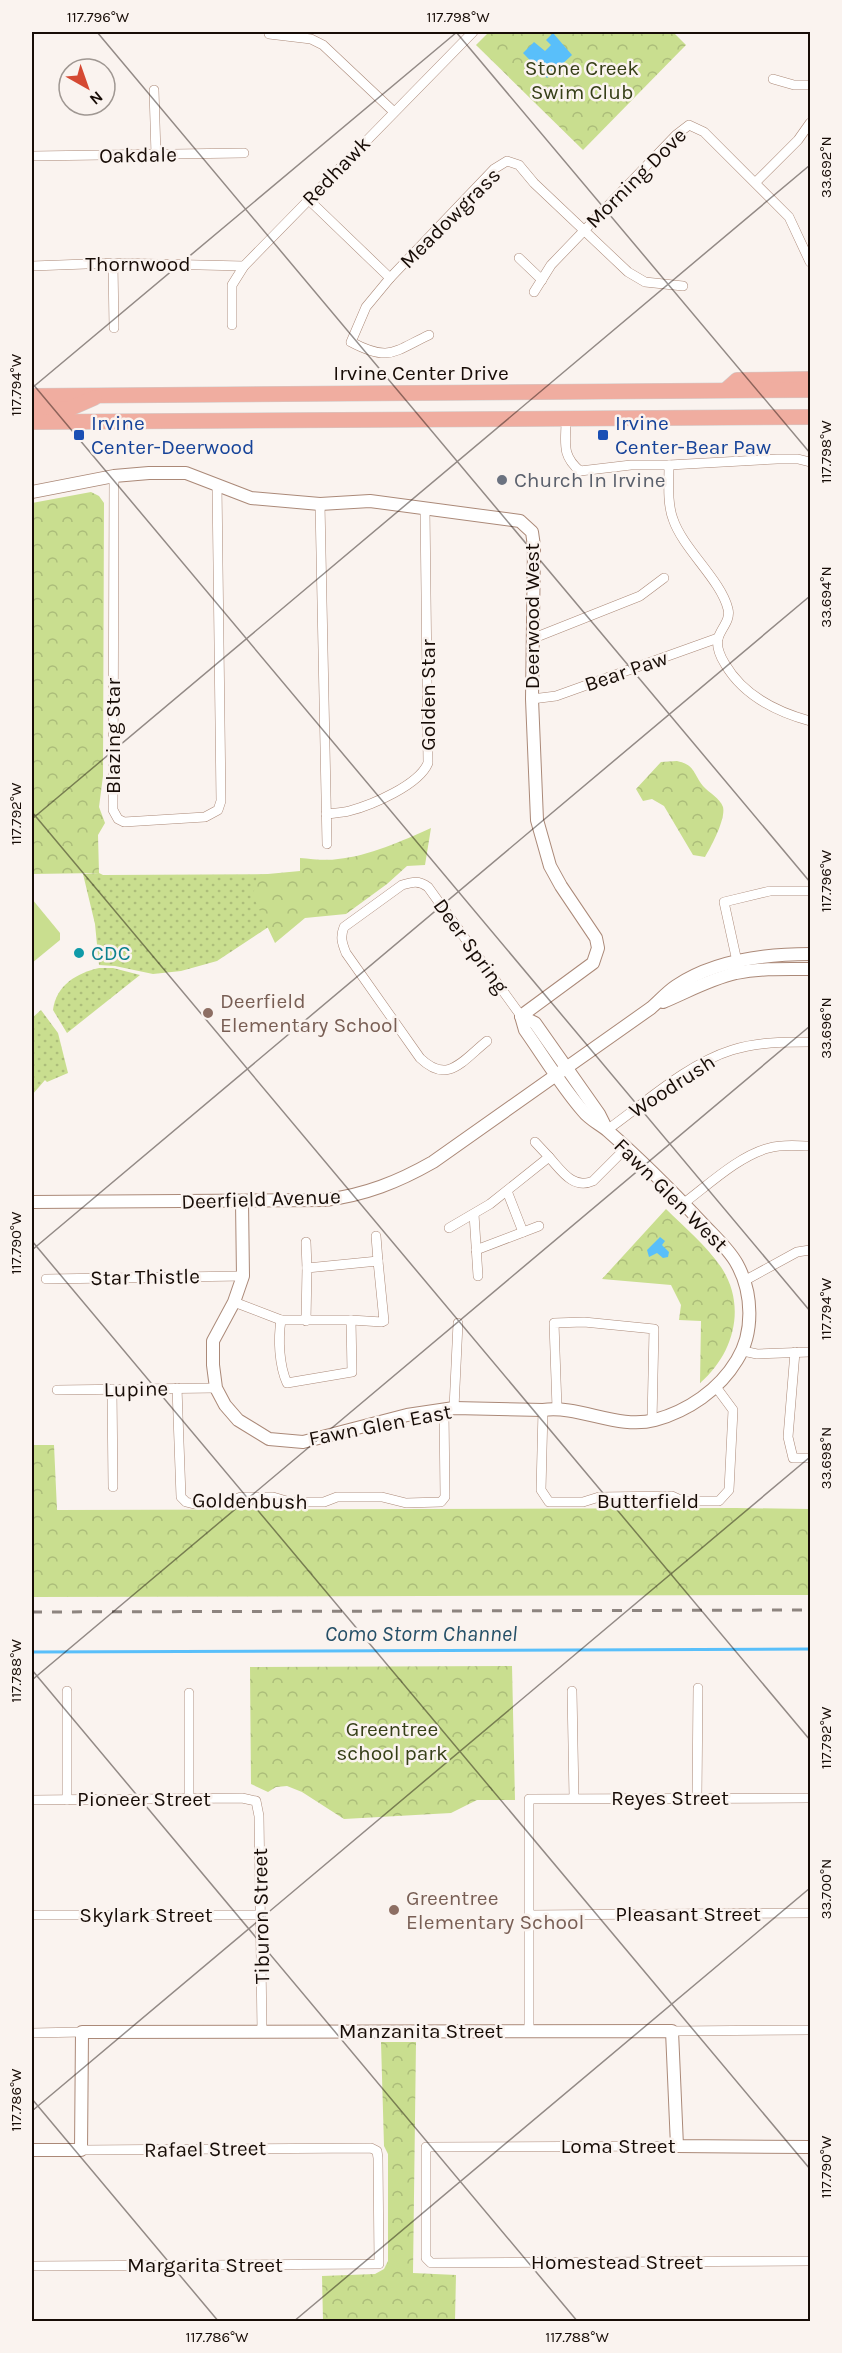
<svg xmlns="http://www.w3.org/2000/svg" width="842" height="2353" font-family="Karla,sans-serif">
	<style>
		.grass { fill: url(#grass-dots) }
		.park { fill: url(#park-crowns) }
		.pitch { fill: #c9de8f }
		.water { fill: #59bffa }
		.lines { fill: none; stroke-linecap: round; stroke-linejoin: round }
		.stream { stroke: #59bffa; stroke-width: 3 }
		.minor-casing { stroke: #ab8978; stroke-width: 10 }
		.tertiary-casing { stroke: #ab8978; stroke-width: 14 }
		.primary-casing { stroke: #d1cecd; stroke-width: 16 }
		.minor { stroke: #fff; stroke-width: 9 }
		.tertiary { stroke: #fff; stroke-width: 12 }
		.primary { stroke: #f0ada0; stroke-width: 15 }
		.rail { stroke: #8d847f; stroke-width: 3; stroke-dasharray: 10 10; stroke-linecap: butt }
		.ticks { fill: none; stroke: #170c06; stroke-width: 1.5; stroke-opacity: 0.45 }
		.transit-dot { fill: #1a4fb4; stroke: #faf3ef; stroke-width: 2 }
		.worship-dot { fill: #6b7280; stroke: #faf3ef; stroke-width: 2 }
		.culture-dot { fill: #0f9aa8; stroke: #faf3ef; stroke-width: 2 }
		.education-dot { fill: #8d6e63; stroke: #faf3ef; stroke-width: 2 }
		.labels { text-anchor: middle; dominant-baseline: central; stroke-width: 5; stroke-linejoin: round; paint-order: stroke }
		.park-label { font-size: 21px; fill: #363f17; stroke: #faf3ef }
		.street-label { font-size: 21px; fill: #170c06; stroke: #faf3ef }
		.transit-label { font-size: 21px; fill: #164399; stroke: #faf3ef; text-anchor: start }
		.worship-label { font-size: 21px; fill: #5b616d; stroke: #faf3ef; text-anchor: start }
		.culture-label { font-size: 21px; fill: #0d838f; stroke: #faf3ef; text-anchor: start }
		.education-label { font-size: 21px; fill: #785e54; stroke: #faf3ef; text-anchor: start }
		.water-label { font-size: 22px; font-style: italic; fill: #254f67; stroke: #faf3ef }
		.neatline { fill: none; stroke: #170c06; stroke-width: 2 }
		.ticks-label { font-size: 15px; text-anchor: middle; fill: #170c06 }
	</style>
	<defs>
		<pattern id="grass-dots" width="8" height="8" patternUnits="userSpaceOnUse" patternTransform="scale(1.5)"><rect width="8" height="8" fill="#c9de8f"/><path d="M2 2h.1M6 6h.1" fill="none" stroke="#acbd7a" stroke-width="1.8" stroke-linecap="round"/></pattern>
		<pattern id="park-crowns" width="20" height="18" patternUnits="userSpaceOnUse" patternTransform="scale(1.5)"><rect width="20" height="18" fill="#c9de8f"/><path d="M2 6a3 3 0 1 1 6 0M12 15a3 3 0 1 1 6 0" fill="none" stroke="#acbd7a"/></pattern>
	</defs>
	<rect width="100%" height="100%" fill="#faf3ef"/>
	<g class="grass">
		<polygon points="99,873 103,875 296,874 270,926 217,961 181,971 153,974 115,966 99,965 95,924 83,874"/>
		<path d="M99,968H113L140,975L67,1033L53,1010C56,985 77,973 99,968Z"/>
		<polygon points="41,1010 58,1033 68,1073 47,1082 45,1080 32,1095 32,1018"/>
	</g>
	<g class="park">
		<polygon points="489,32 673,32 686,45 583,150 476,45"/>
		<polygon points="91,492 99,496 104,503 103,776 99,807 105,823 98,835 99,873 32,874 32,503"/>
		<path d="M677,761C695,765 693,773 703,786C709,793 720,798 723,807C726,819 711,847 705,857L693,855L664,806L652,799L643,801L636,789L661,762Z"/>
		<path d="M431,828L425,865L407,866L387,884L346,914L305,918L275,943L253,896L257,875L300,871V858C312,859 326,861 338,859C369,856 402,841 431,828Z"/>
		<path d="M666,1209C684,1227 706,1245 721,1267C747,1306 734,1354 700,1383L701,1321L679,1320L681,1305L671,1285L602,1279Z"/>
		<polygon points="32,1404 32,1445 54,1445 57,1510 736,1508 810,1509 810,1595 32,1597"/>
		<polygon points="512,1666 515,1800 477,1800 451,1813 344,1819 302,1792 287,1786 276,1787 268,1792 251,1784 250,1667"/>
		<polygon points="381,2042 416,2042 413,2273 456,2275 455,2321 323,2321 322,2276 375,2274 384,2269 388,2261 388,2154 384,2146"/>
	</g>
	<polygon class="pitch" points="32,899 60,933 60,940 32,963"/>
	<g class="water">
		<polygon points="553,33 572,55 547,78 523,53 534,42 545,51 551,45 546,40"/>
		<polygon points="660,1237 665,1241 662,1245 669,1252 668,1257 663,1258 657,1253 649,1257 647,1250"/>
	</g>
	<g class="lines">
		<polyline class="stream" points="32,1652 810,1649"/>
		<defs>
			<g id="minor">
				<polyline points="269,34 311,39 323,45 394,112"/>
				<polyline points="773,79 794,85 810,85"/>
				<polyline points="154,90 156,155"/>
				<polyline points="32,156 244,153"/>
				<polyline points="756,182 798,140 810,123"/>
				<polyline points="309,200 390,278"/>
				<polyline points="519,258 542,280"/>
				<polyline points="113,263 114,328"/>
				<polyline points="32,266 113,263 244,266"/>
				<polyline points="534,292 551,265 676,135 689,125 704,132 789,217 810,262"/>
				<polyline points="232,325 232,285 244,266 473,32"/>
				<path d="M429,335C393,352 389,362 351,342L366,307L390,278L494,169L507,161L519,165L534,183L628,272L645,282L683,286"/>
				<path d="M566,420C566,443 561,455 580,471L631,465H669C669,482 667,503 673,519C683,549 721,580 728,609C731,621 720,629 718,639C716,647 721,658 725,664C743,695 777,712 810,721"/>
				<polyline points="669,465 777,459 798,459 810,462"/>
				<polyline points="114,476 113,810 118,819 124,822 205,817 218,810 221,801 217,485"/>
				<polyline points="320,504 327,844"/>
				<polyline points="534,638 640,596 664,578"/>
				<polyline points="532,699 556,696 718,638"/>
				<path d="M326,814C333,813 342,813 349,811C372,805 419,785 428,763L425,509"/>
				<polyline points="738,966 724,902 770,891 810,891"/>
				<path d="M487,1041C462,1061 448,1085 420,1058L346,953C342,943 340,937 344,927L402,885C412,882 419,880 428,887L521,1016"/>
				<path d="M607,1130C645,1103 687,1064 732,1050C757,1042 784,1042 810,1042"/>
				<polyline points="535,1142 549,1157"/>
				<polyline points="507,1191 523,1232"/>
				<path d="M684,1203C708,1185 740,1155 769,1148C783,1144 796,1146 810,1146"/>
				<polyline points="474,1214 478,1276"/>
				<path d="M449,1228L490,1204L549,1157C561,1170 573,1190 593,1181L626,1148"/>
				<polyline points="376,1236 378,1261"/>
				<polyline points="306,1242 307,1268"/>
				<polyline points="476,1250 539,1226"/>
				<polyline points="46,1279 243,1276"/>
				<polyline points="744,1281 797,1252 810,1250"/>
				<polyline points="234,1302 281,1320 351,1320 382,1322 384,1321 378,1261 307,1268 306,1321"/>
				<path d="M281,1320C278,1339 279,1365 287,1383L352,1372L351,1320"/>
				<polyline points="743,1351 757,1354 810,1352"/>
				<polyline points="795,1352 788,1437 793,1458 810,1458"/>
				<polyline points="177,1388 181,1497 186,1502 194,1504 225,1503 241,1497 273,1497 290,1502 324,1502 337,1497 382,1497 406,1503 441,1502 445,1497 444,1410"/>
				<polyline points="112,1389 113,1487"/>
				<polyline points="57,1390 216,1388"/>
				<polyline points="454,1408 458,1323"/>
				<polyline points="557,1408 554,1323 584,1322 654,1329 652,1421"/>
				<polyline points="543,1410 541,1490 549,1502 583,1502 599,1497 672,1496 683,1501 719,1501 729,1490 733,1410 716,1387"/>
				<polyline points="67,1691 67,1800"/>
				<polyline points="572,1691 574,1798"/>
				<polyline points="189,1693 189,1799"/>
				<polyline points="697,1798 698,1688"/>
				<polyline points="32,1800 242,1798 256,1801 259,1816 262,2032"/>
				<polyline points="32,1915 261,1915"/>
				<polyline points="529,1915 810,1913"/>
				<polyline points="529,2031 529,1799 810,1798"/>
				<polyline points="672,2031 810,2030"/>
				<polyline points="32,2033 82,2032"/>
				<polyline points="677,2146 426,2147 426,2258 431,2263 810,2261"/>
				<polyline points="32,2266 379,2264 378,2158 377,2151 371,2148 81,2150"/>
			</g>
			<g id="tertiary">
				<polyline points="32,492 114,476 149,473 186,473 251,498 320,504 370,501 520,521 532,532 534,546 532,699 537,820 550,866 561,886 596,938 598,948 593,963 521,1016"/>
				<path d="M663,1002C687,992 710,979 736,973C761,968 786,969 810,969"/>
				<polyline points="521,1016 535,1023 599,1114 606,1128"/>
				<path d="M32,1202L325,1200C365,1195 398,1182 433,1162L651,1008C659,1001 667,992 676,986C715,960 764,954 810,954"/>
				<path d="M242,1202L243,1276L234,1302L213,1341V1365L216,1388L225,1405L238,1420L269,1439L303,1442L407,1415L454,1408L543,1410C580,1405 618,1430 655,1420C688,1411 719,1390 737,1360C754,1333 753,1293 737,1264C729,1249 714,1236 702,1223C672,1191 641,1160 608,1131C600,1124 590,1120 583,1111C562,1087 544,1057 525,1030L521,1016"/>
				<polyline points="32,2150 81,2150 82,2032 672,2031 677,2146 810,2147"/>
			</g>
			<g id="primary">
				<polyline points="727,389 737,380 810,379"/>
				<polyline points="32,396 810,390"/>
				<polyline points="32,410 69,409 94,398"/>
				<polyline points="32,422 810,417"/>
			</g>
		</defs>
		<use href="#minor" class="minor-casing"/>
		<use href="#tertiary" class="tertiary-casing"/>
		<use href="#primary" class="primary-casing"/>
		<use href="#minor" class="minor"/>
		<use href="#tertiary" class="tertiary"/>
		<use href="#primary" class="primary"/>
		<polyline class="rail" points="32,1612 810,1610"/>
	</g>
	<path class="ticks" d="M97,32L810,882M456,32L810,453M32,383L810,1311M32,388L457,32M32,812L810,1740M32,819L810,165M32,1241L810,2169M32,1250L810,596M32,1670L578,2322M32,1680L810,1026M32,2099L219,2322M32,2111L810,1457M293,2322L810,1888M807,2322L810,2318"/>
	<g class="transit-dot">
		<rect x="73" y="429" width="12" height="12" rx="3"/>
		<rect x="597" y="429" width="12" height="12" rx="3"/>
	</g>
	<circle class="worship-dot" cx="502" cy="480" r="6"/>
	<circle class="culture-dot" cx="79" cy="953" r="6"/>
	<g class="education-dot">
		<circle cx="208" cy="1013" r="6"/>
		<circle cx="394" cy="1910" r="6"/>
	</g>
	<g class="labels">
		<g class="park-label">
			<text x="582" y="68">Stone Creek<tspan x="582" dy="24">Swim Club</tspan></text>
			<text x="392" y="1729">Greentree<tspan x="392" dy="24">school park</tspan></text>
		</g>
		<g class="street-label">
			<text transform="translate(138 155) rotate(-1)">Oakdale</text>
			<text transform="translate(336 171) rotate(-46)">Redhawk</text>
			<text transform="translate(636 178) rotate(-45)">Morning Dove</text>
			<text transform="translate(450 218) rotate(-45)">Meadowgrass</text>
			<text x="138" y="264">Thornwood</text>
			<text x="421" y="373">Irvine Center Drive</text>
			<text transform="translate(532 616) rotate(-90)">Deerwood West</text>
			<text transform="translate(626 671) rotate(-19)">Bear Paw</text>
			<text transform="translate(428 695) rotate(-90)">Golden Star</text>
			<text transform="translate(113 736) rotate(-90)">Blazing Star</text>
			<text transform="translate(471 946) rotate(54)">Deer Spring</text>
			<text transform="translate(672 1086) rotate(-33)">Woodrush</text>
			<text transform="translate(671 1195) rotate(45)">Fawn Glen West</text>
			<text transform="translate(261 1199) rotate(-2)">Deerfield Avenue</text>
			<text transform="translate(145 1277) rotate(-1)">Star Thistle</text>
			<text transform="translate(136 1389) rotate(-1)">Lupine</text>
			<text transform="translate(380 1425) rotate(-11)">Fawn Glen East</text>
			<text transform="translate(250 1501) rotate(1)">Goldenbush</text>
			<text x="648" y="1501">Butterfield</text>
			<text x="670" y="1798">Reyes Street</text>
			<text x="144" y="1799">Pioneer Street</text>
			<text x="688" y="1914">Pleasant Street</text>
			<text x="146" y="1915">Skylark Street</text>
			<text transform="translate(261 1916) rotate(-91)">Tiburon Street</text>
			<text x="421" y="2031">Manzanita Street</text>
			<text x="618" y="2146">Loma Street</text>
			<text transform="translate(205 2149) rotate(-1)">Rafael Street</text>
			<text x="617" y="2262">Homestead Street</text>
			<text x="205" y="2265">Margarita Street</text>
		</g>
		<g class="transit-label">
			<text x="91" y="423">Irvine<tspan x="91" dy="24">Center-Deerwood</tspan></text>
			<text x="615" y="423">Irvine<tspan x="615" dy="24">Center-Bear Paw</tspan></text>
		</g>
		<g class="worship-label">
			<text x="514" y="480">Church In Irvine</text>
		</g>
		<g class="culture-label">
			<text x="91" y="953">CDC</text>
		</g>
		<g class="education-label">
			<text x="220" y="1001">Deerfield<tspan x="220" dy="24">Elementary School</tspan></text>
			<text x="406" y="1898">Greentree<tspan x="406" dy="24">Elementary School</tspan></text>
		</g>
		<g class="water-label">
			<text x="421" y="1634">Como Storm Channel</text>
		</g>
	</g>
	<rect width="842" height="2353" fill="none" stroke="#faf3ef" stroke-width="66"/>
	<g transform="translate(87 87) rotate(140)"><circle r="28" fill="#faf3ef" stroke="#9f9792" stroke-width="1.5"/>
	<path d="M0-4.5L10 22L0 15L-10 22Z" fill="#d54933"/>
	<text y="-9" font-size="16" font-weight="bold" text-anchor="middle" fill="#170c06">N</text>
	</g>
	<rect x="33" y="33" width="776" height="2287" class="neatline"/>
	<g class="ticks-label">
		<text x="98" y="22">117.796°W</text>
		<text x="458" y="22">117.798°W</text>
		<text transform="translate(826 167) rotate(-90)" y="5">33.692°N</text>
		<text transform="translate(16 385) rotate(-90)" y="5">117.794°W</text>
		<text transform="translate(826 452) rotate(-90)" y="5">117.798°W</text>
		<text transform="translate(826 597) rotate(-90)" y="5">33.694°N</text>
		<text transform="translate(16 814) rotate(-90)" y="5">117.792°W</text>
		<text transform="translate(826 881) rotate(-90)" y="5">117.796°W</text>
		<text transform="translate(826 1028) rotate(-90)" y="5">33.696°N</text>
		<text transform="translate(16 1243) rotate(-90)" y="5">117.790°W</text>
		<text transform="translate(826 1309) rotate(-90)" y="5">117.794°W</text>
		<text transform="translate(826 1458) rotate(-90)" y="5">33.698°N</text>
		<text transform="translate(16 1671) rotate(-90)" y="5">117.788°W</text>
		<text transform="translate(826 1738) rotate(-90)" y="5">117.792°W</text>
		<text transform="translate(826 1889) rotate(-90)" y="5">33.700°N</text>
		<text transform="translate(16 2100) rotate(-90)" y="5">117.786°W</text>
		<text transform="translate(826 2167) rotate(-90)" y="5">117.790°W</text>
		<text x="217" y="2342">117.786°W</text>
		<text x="577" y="2342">117.788°W</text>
	</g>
</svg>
